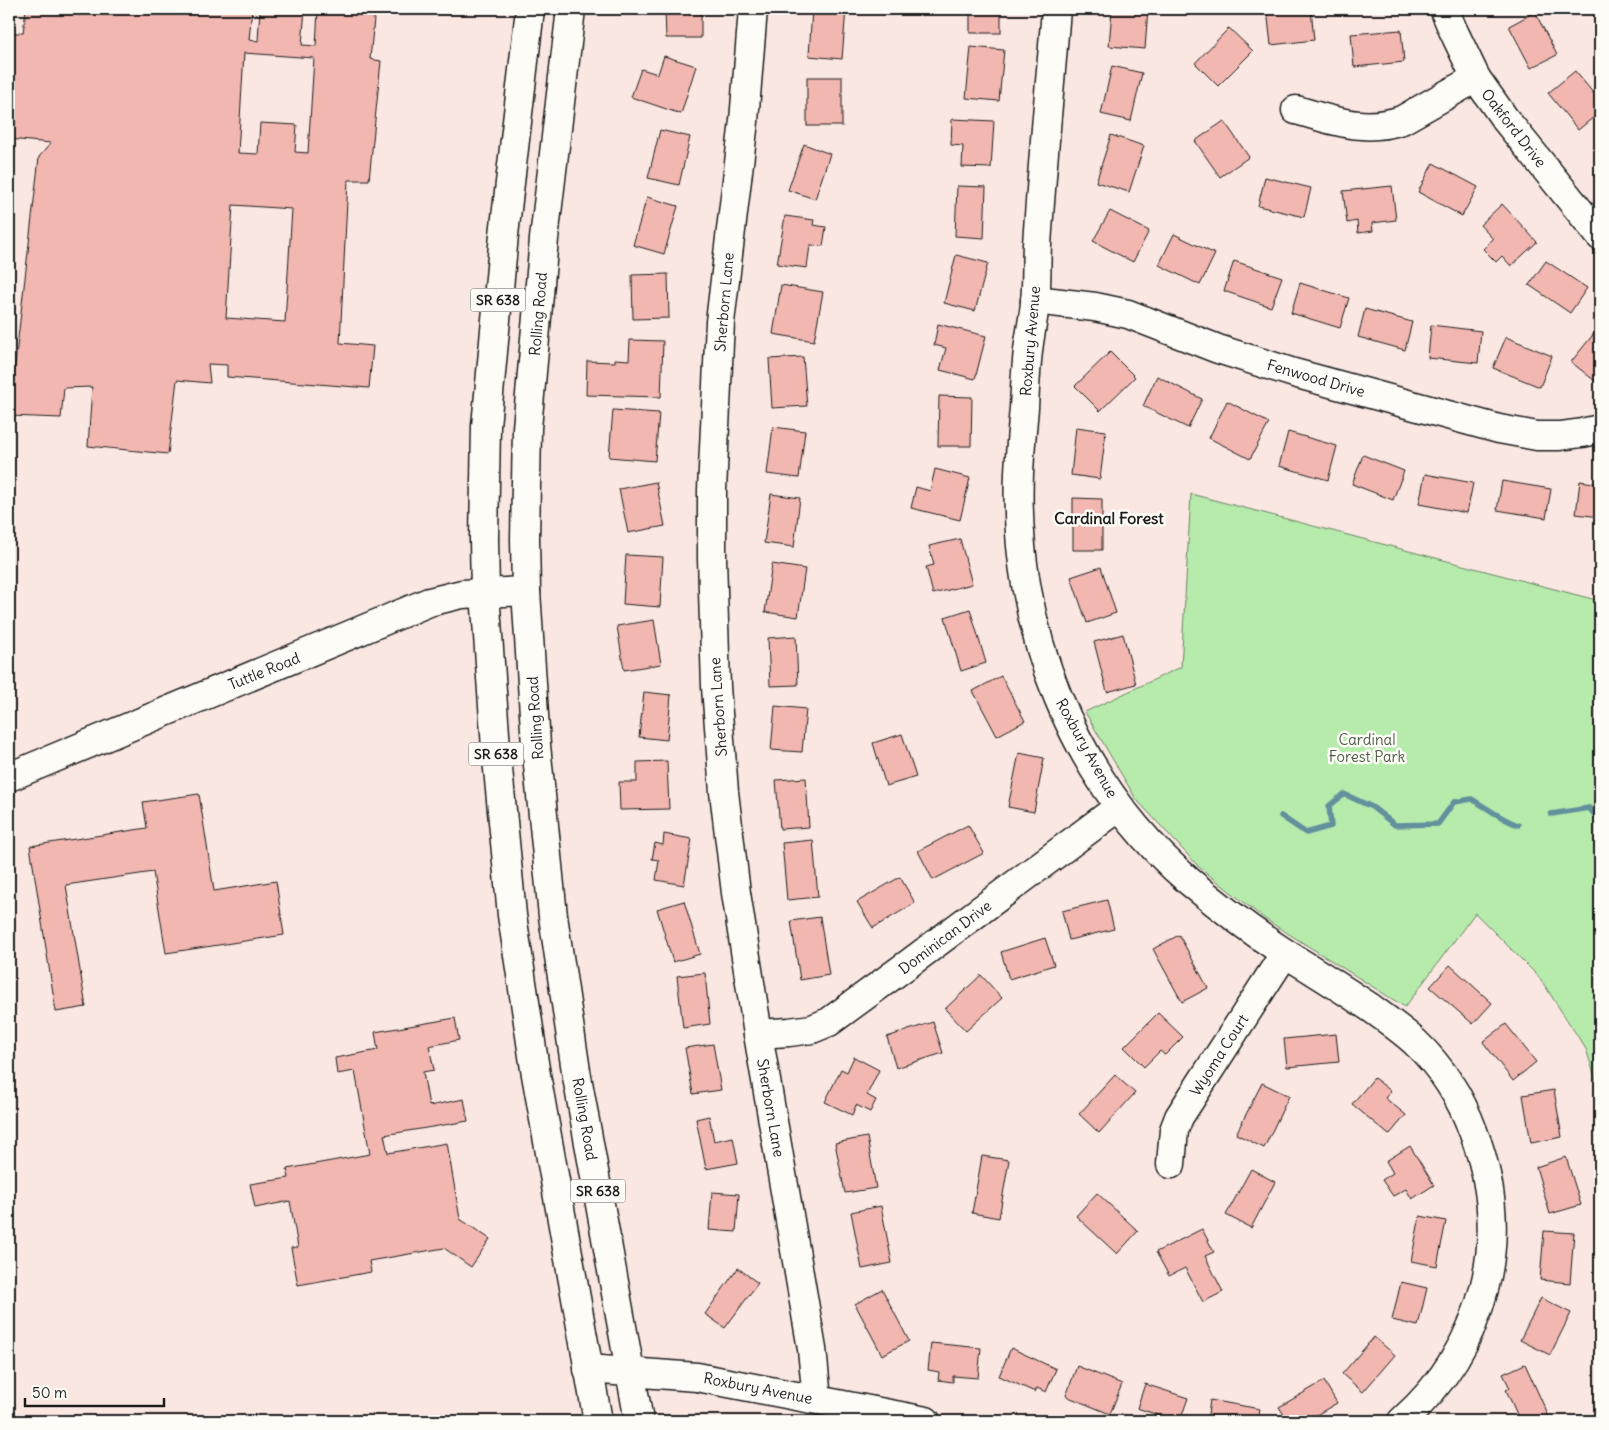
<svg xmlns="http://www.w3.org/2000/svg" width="1609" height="1430" font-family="Delius,sans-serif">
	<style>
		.green { fill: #b6ebac; stroke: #698464 }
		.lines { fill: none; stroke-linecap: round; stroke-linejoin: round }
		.stream { stroke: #62909c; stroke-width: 5.5 }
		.building { fill: #f2b7b1; stroke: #1c1c1c; fill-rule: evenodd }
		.minor-casing { stroke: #1c1c1c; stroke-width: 31 }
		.major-casing { stroke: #1c1c1c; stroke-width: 31 }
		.minor { stroke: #fdfcf7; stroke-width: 28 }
		.major { stroke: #fdfcf7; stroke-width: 28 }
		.labels { text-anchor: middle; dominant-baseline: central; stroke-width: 5; stroke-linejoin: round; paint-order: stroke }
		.shield { fill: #fdfcf7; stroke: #605f5e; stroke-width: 1 }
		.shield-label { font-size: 14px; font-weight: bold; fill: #1c1c1c }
		.street-label { font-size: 15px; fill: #1c1c1c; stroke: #fdfcf7 }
		.park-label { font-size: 15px; fill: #4a5a47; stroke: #fdfcf7 }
		.neighbourhood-label { font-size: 16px; font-weight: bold; fill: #1c1c1c; stroke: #fdfcf7 }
	</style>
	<rect width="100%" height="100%" fill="#fae7e2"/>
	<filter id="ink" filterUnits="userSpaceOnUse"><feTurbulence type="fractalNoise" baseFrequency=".02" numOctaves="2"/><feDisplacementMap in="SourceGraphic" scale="10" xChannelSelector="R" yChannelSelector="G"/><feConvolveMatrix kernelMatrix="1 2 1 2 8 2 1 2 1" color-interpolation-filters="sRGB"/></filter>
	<g filter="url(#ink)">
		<polygon class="green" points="1191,494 1600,601 1600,1093 1586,1049 1539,977 1475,913 1405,1007 1265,919 1199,867 1136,799 1085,712 1181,667"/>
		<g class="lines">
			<g class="stream">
				<polyline points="1551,814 1589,808 1600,821"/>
				<path d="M1281,816L1306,833L1331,826L1329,806L1344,794L1372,807L1395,825L1438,824L1454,802L1472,799C1487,808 1501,819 1518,825"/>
			</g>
		</g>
		<g class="building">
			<path d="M26,9H252L249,40L258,41L260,9H305L302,45L316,46L318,9H375L370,59L381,61L369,180H348L340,343L373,346L369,388L227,377V365L208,364L210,383L177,380L168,454L88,446L92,387L64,388L61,418L9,416L39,157L51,143L9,139V33H23ZM244,53L314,58L308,153L295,152L297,125L260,123L258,154L238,153ZM233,205L292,209L285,322L226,318Z"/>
			<polygon points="665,9 701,9 701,38 666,38"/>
			<polygon points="812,9 846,9 842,59 809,56"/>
			<rect x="970" y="9" width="31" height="24"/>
			<polygon points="1112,9 1148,9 1145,49 1109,46"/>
			<polygon points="1275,9 1311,9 1314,40 1271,45 1267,10"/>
			<polygon points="1535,12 1557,55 1531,68 1509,26"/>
			<polygon points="1229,28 1253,51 1218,86 1195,63"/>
			<polygon points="1401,30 1404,62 1354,67 1351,34"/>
			<polygon points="971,47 1004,50 999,101 966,98"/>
			<polygon points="664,56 696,66 681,114 631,97 641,69 658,74"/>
			<polygon points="1112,66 1142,73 1131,121 1101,114"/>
			<polygon points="1575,71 1600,101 1600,112 1578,130 1548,93"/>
			<rect x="807" y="77" width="35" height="49"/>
			<polygon points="952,119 994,121 991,168 962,167 963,146 951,145"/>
			<polygon points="1224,121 1249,157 1220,177 1195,141"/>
			<polygon points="660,130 690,137 679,185 648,178"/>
			<polygon points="1111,135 1144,146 1129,192 1096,182"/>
			<polygon points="804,144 830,154 815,199 788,190"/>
			<polygon points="1433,163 1478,187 1462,216 1418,192"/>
			<polygon points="1265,177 1311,188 1304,217 1258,206"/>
			<polygon points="957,186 986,187 984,238 955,236"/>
			<polygon points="1392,186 1396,220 1372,223 1373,231 1358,233 1357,221 1347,223 1343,191"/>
			<polygon points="647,197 678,206 664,254 633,245"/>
			<polygon points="1502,204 1537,242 1511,266 1502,256 1496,262 1483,249 1493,239 1480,225"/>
			<polygon points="1110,211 1149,231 1133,262 1093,241"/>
			<polygon points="785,216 814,220 813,225 826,227 823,246 810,245 807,268 777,264"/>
			<polygon points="1174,234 1215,254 1200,285 1159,265"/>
			<polygon points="956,255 988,263 975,311 944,303"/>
			<polygon points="1234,261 1282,277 1271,307 1224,291"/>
			<polygon points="1546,261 1587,288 1570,313 1529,285"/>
			<polygon points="668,274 669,318 633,319 632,275"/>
			<polygon points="1300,283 1349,298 1340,328 1291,313"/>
			<polygon points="781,285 823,292 814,341 773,334"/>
			<polygon points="1365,309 1412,322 1405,350 1358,337"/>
			<polygon points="938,324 986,336 975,379 940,370 946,348 934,345"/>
			<polygon points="1431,325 1481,331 1478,363 1428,358"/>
			<polygon points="1600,326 1600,375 1595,381 1571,362"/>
			<polygon points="1506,337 1552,356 1540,387 1493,368"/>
			<polygon points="630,340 663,341 661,397 586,395 587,361 615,362 615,359 629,360"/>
			<polygon points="1110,352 1135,377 1100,411 1075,386"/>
			<polygon points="803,357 807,406 772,408 769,359"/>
			<polygon points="1157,376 1202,399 1188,428 1143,406"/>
			<polygon points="939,396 972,397 971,446 938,446"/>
			<polygon points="1227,401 1269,423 1250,459 1209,438"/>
			<polygon points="613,410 659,413 655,461 609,457"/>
			<polygon points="773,427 805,431 799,478 767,474"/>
			<polygon points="1076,427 1106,431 1100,479 1071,475"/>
			<polygon points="1288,432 1337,446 1328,480 1279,466"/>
			<polygon points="1363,455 1404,471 1393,500 1352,484"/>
			<polygon points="935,469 970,478 960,520 911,508 916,487 930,491"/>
			<polygon points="1425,474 1473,483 1467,513 1419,504"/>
			<polygon points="1502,481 1551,489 1546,518 1497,510"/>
			<polygon points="1580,481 1600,484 1600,517 1576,514"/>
			<polygon points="656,482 665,526 628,533 619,489"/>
			<polygon points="771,494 800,498 794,547 764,543"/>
			<polygon points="1073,498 1102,499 1102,550 1073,550"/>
			<polygon points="960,539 972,584 933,594 926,567 934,565 929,546"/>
			<polygon points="626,555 663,557 660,607 623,604"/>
			<polygon points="772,564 805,569 798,617 765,612"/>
			<polygon points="1101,567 1116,613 1087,623 1071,577"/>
			<polygon points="970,609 986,663 961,671 945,617"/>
			<polygon points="654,620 661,664 624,670 617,626"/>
			<polygon points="1123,634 1136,684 1107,692 1094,642"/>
			<polygon points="796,636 798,685 770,686 768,638"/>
			<polygon points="1001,676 1025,721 997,736 973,691"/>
			<polygon points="644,692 671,695 667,740 639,737"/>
			<polygon points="775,706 806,709 802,752 771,750"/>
			<polygon points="902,734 916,777 886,786 873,743"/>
			<polygon points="1019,753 1044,758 1034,812 1008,807"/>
			<polygon points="667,761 669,809 620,810 619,782 637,782 637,762"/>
			<polygon points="806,778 809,827 780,829 776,780"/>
			<polygon points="199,794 214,891 276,881 284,935 166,953 153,872 66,885 86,1007 56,1012 30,846 147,828 143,802"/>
			<polygon points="968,825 984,853 933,880 918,851"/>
			<polygon points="664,834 692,839 684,885 656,880 659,860 652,859 655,843 663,845"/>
			<polygon points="813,840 818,897 787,900 782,843"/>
			<polygon points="900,877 915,903 873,928 857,902"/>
			<polygon points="1107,900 1114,929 1069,940 1062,911"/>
			<polygon points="684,901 700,954 673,962 657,909"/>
			<polygon points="820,917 829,975 800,980 791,921"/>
			<polygon points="1179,935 1208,988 1182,1002 1153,949"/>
			<polygon points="1045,938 1054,965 1009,979 1001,952"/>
			<polygon points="1450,965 1492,1003 1473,1024 1430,987"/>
			<polygon points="705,973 710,1024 683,1028 677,976"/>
			<polygon points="981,975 1002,998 966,1031 945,1009"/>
			<polygon points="1158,1013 1183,1037 1165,1055 1160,1051 1144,1067 1124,1047"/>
			<polygon points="455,1018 459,1040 429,1046 434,1070 423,1072 429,1106 464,1099 468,1121 384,1135 388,1153 447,1143 460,1219 490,1239 471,1267 444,1248 369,1261 371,1272 298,1285 291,1248 298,1247 290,1201 255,1208 250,1184 289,1178 287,1169 370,1154 355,1071 337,1074 335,1058 378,1050 375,1032"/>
			<polygon points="933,1022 943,1053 896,1068 887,1037"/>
			<polygon points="1506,1024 1536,1062 1513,1081 1483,1042"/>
			<polygon points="1336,1034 1339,1062 1287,1067 1284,1039"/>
			<polygon points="713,1044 721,1090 693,1094 685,1048"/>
			<polygon points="854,1057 879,1070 867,1095 876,1100 870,1112 856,1105 852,1115 825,1102 841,1069 847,1072"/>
			<polygon points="1115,1075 1135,1093 1099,1133 1079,1114"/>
			<polygon points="1374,1078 1391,1091 1385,1098 1406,1115 1389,1135 1352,1104"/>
			<polygon points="1262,1083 1289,1096 1264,1148 1236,1134"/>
			<polygon points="1554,1090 1562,1137 1531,1143 1523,1095"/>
			<polygon points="709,1116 714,1141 733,1137 738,1163 706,1169 696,1119"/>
			<polygon points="867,1137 876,1188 845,1193 835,1143"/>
			<polygon points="1410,1146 1434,1185 1412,1199 1406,1189 1393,1196 1382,1180 1393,1173 1386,1161"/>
			<polygon points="982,1156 1009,1160 999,1218 972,1213"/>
			<polygon points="1566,1157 1581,1205 1550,1214 1536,1167"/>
			<polygon points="1251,1169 1275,1182 1251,1228 1226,1215"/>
			<polygon points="712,1192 739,1194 736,1232 709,1230"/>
			<polygon points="1097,1193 1138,1231 1117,1254 1076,1216"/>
			<polygon points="881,1206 892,1263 862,1269 851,1212"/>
			<polygon points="1420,1216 1446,1221 1437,1266 1411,1261"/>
			<polygon points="1202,1229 1214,1252 1205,1256 1223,1292 1203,1302 1185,1268 1169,1276 1156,1252"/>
			<polygon points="1544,1231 1574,1233 1570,1283 1540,1280"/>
			<polygon points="738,1268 758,1283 725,1328 705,1314"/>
			<polygon points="1401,1282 1427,1288 1418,1326 1392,1320"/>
			<polygon points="882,1289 909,1341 882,1355 855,1304"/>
			<polygon points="1541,1298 1571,1313 1550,1355 1520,1340"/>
			<polygon points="1374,1337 1395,1355 1363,1392 1342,1374"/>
			<polygon points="931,1343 981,1348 978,1378 953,1376 953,1382 938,1380 939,1372 928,1370"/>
			<polygon points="1011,1348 1056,1369 1046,1392 1037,1388 1035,1392 999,1376"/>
			<polygon points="1525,1364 1549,1417 1539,1421 1520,1421 1506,1390 1510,1388 1503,1374"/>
			<polygon points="1077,1366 1122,1384 1110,1414 1066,1396"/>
			<polygon points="1324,1381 1337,1403 1306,1421 1288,1421 1279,1407"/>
			<polygon points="1145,1384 1188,1398 1180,1421 1176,1421 1137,1408"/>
			<polygon points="1210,1400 1260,1409 1258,1421 1207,1421"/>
		</g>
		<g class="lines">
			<defs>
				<g id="minor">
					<polyline points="753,9 744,121 720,322 712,490 712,558 716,687 724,792 736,893 758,1034 812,1349 817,1399"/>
					<path d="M1056,9C1050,87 1042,166 1037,245C1036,264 1037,283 1035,302C1034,316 1031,329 1029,343C1026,364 1025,386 1024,408C1022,430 1020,451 1019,473C1016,549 1029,627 1058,697C1087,768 1132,832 1190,882C1221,908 1254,933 1288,955C1316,972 1344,990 1371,1008C1386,1019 1402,1030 1416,1043C1442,1068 1461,1098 1473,1131C1514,1237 1486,1346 1402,1421"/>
					<polyline points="1444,9 1453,30 1476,78 1505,119 1600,236"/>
					<path d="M1296,110C1333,120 1363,133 1402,120L1476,78"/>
					<polyline points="1035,300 1095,307 1128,314 1218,349 1294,373 1499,429 1537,436 1560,436 1582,433 1600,429"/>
					<polyline points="9,777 429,602 462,594 526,591"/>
					<polyline points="758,1034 789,1032 812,1029 829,1022 907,965 1119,807"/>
					<polyline points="1171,1164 1174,1130 1179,1117 1285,953"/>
					<polyline points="588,1369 697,1377 926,1421"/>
				</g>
				<g id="major">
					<polyline points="530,9 504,235 486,426 484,539 485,593 496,748 512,915 535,1069 598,1421"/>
					<polyline points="571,9 544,239 527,428 525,539 526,591 536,745 553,916 576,1071 639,1421"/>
				</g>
			</defs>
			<use href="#minor" class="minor-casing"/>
			<use href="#major" class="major-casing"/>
			<use href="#minor" class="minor"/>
			<use href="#major" class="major"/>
		</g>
	</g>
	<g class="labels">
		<g class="shield">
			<rect x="470.5" y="288.5" width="55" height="23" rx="4"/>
			<rect x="468.5" y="742.5" width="55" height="23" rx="4"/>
			<rect x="570.5" y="1179.5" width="55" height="23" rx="4"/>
		</g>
		<g class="shield-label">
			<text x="498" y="300">SR 638</text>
			<text x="496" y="754">SR 638</text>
			<text x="598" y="1191">SR 638</text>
		</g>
		<g class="street-label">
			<text transform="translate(1514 128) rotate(52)">Oakford Drive</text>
			<text transform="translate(724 302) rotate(-85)">Sherborn Lane</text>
			<text transform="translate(538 314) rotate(-85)">Rolling Road</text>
			<text transform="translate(1030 341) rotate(-85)">Roxbury Avenue</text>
			<text transform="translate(1316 378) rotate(16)">Fenwood Drive</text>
			<text transform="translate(264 671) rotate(-22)">Tuttle Road</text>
			<text transform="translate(718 707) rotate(-94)">Sherborn Lane</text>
			<text transform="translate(535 718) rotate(-94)">Rolling Road</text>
			<text transform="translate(1087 748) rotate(61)">Roxbury Avenue</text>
			<text transform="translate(945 937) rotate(-37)">Dominican Drive</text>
			<text transform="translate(1219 1055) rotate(-57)">Wyoma Court</text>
			<text transform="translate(771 1108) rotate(80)">Sherborn Lane</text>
			<text transform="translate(585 1119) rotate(80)">Rolling Road</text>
			<text transform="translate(758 1388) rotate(11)">Roxbury Avenue</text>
		</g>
		<g class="park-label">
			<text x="1367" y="739">Cardinal<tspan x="1367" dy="17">Forest Park</tspan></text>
		</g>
		<g class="neighbourhood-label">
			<text x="1109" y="518">Cardinal Forest</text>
		</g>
	</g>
	<rect width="1609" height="1430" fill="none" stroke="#fdfcf7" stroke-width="30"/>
	<rect x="15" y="15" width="1579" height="1400" fill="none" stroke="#1c1c1c" stroke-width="2" filter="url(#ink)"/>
	<path d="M25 1398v8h139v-8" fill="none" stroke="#1c1c1c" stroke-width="2.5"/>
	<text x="32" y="1398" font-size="15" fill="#1c1c1c" stroke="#fdfcf7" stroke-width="4" paint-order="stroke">50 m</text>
</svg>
